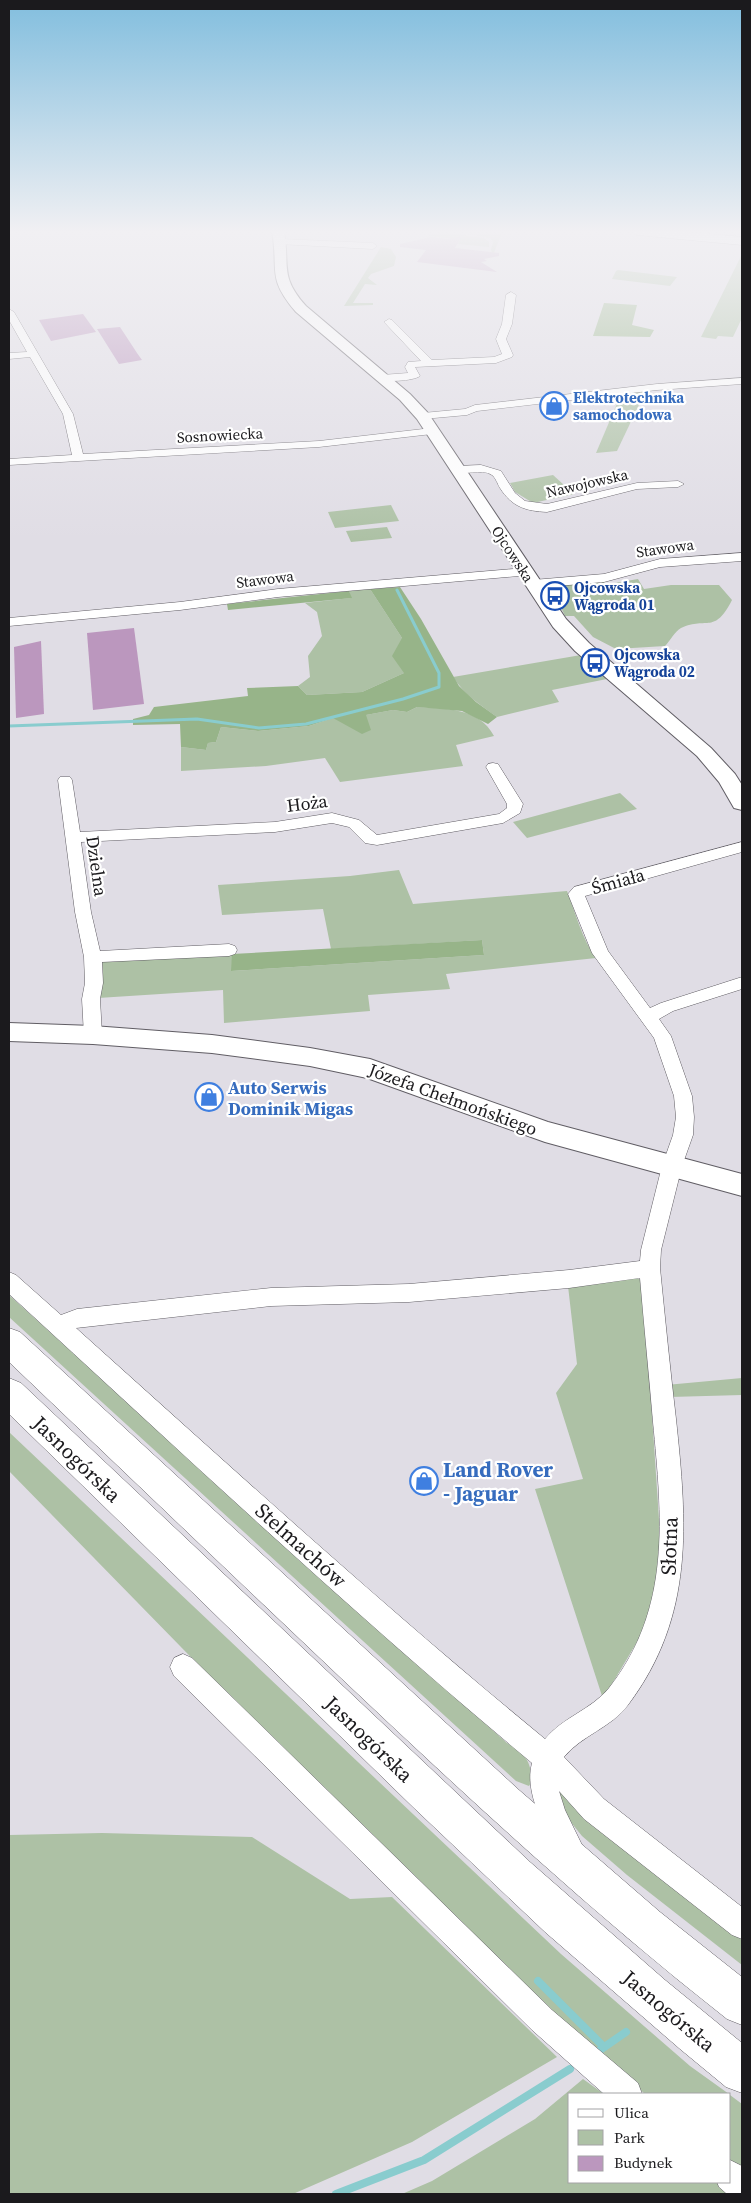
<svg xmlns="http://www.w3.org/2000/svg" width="751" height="2203" font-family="'Source Serif 4',serif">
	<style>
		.green { fill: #adc1a5 }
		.forest { fill: #97b489 }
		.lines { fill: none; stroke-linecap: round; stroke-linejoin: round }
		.stream-far1 { stroke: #89ccce; stroke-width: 3 }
		.stream { stroke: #89ccce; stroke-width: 8 }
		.building { fill: #bb97be }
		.street-casing { stroke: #605d64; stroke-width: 1 }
		.secondary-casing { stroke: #605d64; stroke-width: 2 }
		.primary-casing { stroke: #605d64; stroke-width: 1 }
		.street { fill: #fff; fill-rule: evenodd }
		.secondary { fill: #fff; fill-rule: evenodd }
		.primary { fill: #fff; fill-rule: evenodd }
		.labels { text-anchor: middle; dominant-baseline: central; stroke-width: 4.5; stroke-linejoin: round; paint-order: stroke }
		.far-shop-label { font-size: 15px; font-weight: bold; fill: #366cbe; stroke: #fff; text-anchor: start }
		.far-street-label { font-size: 15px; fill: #1b1a1d; stroke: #fff }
		.far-transit-label { font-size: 15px; font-weight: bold; fill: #164399; stroke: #fff; text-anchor: start }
		.street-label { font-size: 18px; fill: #1b1a1d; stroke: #fff }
		.shop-label { font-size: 18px; font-weight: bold; fill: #366cbe; stroke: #fff; text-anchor: start }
		.near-street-label { font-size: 21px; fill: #1b1a1d; stroke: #fff }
		.near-shop-label { font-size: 21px; font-weight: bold; fill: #366cbe; stroke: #fff; text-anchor: start }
	</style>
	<rect width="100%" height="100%" fill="#e0dde5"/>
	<g class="green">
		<polygon points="452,231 498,231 502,233 493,255 491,250 493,242 490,238"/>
		<polygon points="441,232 484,238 489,242 489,247 458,244 460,239 427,236"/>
		<polygon points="381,247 391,249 396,257 394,266 371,274 368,278 377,285 365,284 353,303 373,303 373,305 344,306"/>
		<polygon points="742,254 742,318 733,337 718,336 716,339 701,337"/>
		<polygon points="618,270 677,277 670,286 612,279 616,271"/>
		<polygon points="646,390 617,451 596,453 621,394"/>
		<polygon points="553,475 574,494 533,503 515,492 510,483"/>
		<polygon points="391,505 399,521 335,528 328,512"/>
		<polygon points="387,527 392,538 351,542 346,531"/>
		<path d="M638,579L644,589L671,585H719L732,600C714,635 708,616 681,628C675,631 670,641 665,646L616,649L593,637L574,616H565L551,586L603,582L609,584Z"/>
		<polygon points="370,589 402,638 404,673 362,692 307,695 298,686 310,677 308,656 322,636 317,612 305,603 351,598 349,591"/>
		<path d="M581,655L607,679L552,690L559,702L497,717C480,705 464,694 453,677Z"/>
		<path d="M417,707C445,709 479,707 494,736L456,745L463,766L340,782L325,758L266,766L181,771V747L206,750L208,743L216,742L221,727L258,731L309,726L333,718L366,715L393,710L407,712Z"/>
		<polygon points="620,793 637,809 527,838 513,822"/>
		<path d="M399,870L413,904L567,891C576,914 582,939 596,958L446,974L450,989L368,995L370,1011L224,1023L223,990L98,998L103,979L102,961L232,954V971L484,955L482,940L331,949L323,909L222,915L218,885L350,876Z"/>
		<polygon points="632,1275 643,1281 660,1534 659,1585 643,1632 603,1699 535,1489 583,1479 556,1393 577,1364 568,1286"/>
		<path d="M9,1295L507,1743C525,1751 531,1762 532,1781L529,1786L516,1781L9,1317Z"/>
		<polygon points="742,1378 742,1395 670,1397 666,1385"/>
		<polygon points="9,1432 561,1954 690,2066 729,2094 645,2094 546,2009 265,1733 9,1471"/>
		<polygon points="560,1789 598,1823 742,1940 742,1965 627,1875 582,1836 561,1810 557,1800"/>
		<polygon points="102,1833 252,1837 350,1899 392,1897 557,2057 412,2142 293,2194 9,2194 9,1835"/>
		<polygon points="583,2079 604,2094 570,2094 570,2182 719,2182 734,2194 402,2194 432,2181 535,2119"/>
		<polygon points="730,2095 742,2104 742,2171 730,2162"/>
	</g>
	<g class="forest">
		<polygon points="604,303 637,305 632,325 654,330 650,337 593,336"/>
		<polygon points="400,587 421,619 459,686 476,702 497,717 488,724 462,711 417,707 407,712 393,710 366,715 371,730 362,734 333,718 309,726 258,731 221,727 216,742 208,743 206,750 181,747 180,724 133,725 133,719 149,715 154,707 248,696 247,688 298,686 307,695 362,692 404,673 392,656 402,638 370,589"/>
		<polygon points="349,591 352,598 228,610 227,604"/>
		<polygon points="482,940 484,955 231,971 232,954"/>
	</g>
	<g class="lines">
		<polyline class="stream-far1" points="9,726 197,719 259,728 306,724 403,699 439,687 439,673 397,590"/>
		<g class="stream">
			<polyline points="538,1981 604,2047"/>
			<polyline points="600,2050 626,2032"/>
			<polyline points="336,2194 424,2160 570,2069"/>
		</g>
	</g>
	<g class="building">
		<polygon points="462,236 455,248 499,253 499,256 484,259 487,261 481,262 497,272 417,262 426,250 400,247 400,244 431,237 448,239"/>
		<polygon points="83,314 96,332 51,341 39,320"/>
		<polygon points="120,327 137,353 142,360 119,364 97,329"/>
		<polygon points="134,628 144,704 93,710 87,633"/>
		<polygon points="41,641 44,714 16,718 14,647"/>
	</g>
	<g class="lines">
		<defs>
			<g id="street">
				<polygon points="281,239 373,243 377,246 373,249 278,244 278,240"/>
				<path d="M511,292L516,295L512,324L506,339L513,355L512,357L496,363L415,367L420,376C414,381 383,383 377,378L382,375L408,373L405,367L408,362L421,361L386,324L384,322L389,319L392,320L432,360L494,357L502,354L496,339L502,324L506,295Z"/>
				<polygon points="9,309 14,312 73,414 83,454 319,441 432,428 437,431 432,434 319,447 9,465 9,459 72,455 63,414 30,357 9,359 9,353 27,352 9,320"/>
				<polygon points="742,378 742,384 657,390 477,411 467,415 423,419 418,416 423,413 465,409 475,405 657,384"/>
				<path d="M481,465L501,471L515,493L525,501L547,504L637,483L678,481L684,484L678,487L637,489L547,512C526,511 512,507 500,488C498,485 496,478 492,475C481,467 463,478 454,469L460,466Z"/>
				<polygon points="742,553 742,561 660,567 604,582 533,588 527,584 533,580 604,574 660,559"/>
				<polygon points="526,568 530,569 532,572 530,575 278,597 180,610 9,626 9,618 180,602 278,589"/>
				<polygon points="493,763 498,764 523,804 520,813 503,823 377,845 365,843 349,827 332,823 275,832 81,842 91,912 100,951 229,944 235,946 237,950 235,954 229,956 102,962 103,983 100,999 102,1035 99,1040 93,1042 87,1040 84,1035 82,999 85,983 84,957 75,912 58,780 60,777 70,777 72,780 80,832 275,822 332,813 359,820 377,835 499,814 507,808 507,804 486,767 488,764"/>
				<path d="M742,842V852L585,896L608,951L650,1008L661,1003L742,977V989L673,1011L659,1019L671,1036L692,1096L694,1117L693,1135L682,1166L661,1250L660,1268C665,1318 670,1368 676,1419C687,1523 695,1616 628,1705C611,1728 582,1735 564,1757L604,1799L742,1907V1939L732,1935L584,1819L559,1791L565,1810L582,1845L578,1855L568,1859L558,1855C545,1828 524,1793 532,1763C352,1613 181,1452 9,1294V1272L16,1275L61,1315L77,1309L271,1288L409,1284L569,1270L640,1261L641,1250L662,1166L673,1135L676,1117L674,1096L654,1038L592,953L568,894L574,887ZM640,1278C644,1326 649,1374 653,1422C662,1516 672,1608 609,1688C591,1710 563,1717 545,1739C384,1607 231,1467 76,1328L271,1306L409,1302L569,1288Z"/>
				<polygon points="183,1654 192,1658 552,2010 638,2083 642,2094 604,2094 532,2030 174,1676 170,1667 174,1658"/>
				<polygon points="730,2160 742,2166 742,2194 727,2194 719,2187 717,2182 730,2182"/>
			</g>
			<g id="secondary">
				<path d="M272,231H284C290,266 279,276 306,306L410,394L428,413L566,619L589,643L711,748L735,774L742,785V810L734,808L719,782L697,756L575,651L553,627L417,419L400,400L296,312C266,277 279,271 272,231Z"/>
				<polygon points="9,1023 93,1026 212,1035 310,1048 370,1059 548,1122 742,1174 742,1196 545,1142 367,1078 310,1066 212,1053 93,1044 9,1041"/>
			</g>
			<g id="primary">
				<polygon points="631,231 680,231 742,237 742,245 637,235"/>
				<path d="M9,1328L20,1332L519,1790L660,1912L742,1977V2025L727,2019C592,1913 467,1797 342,1679C231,1574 120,1468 9,1362Z"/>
				<polygon points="9,1378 21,1383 530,1862 665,1980 742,2043 742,2093 726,2087 680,2049 545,1932 415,1809 9,1414"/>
			</g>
		</defs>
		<use href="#street" class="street-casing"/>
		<use href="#secondary" class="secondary-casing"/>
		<use href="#primary" class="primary-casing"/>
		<use href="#street" class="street"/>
		<use href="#secondary" class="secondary"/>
		<use href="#primary" class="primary"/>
	</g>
	<linearGradient id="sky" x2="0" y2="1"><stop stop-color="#82bede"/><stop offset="0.43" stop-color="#f1f0f3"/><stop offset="1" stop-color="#f1f0f3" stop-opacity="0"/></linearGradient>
	<rect width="751" height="540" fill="url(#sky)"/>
	<defs>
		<symbol id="shop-ring" viewBox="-11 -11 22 22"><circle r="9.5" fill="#fff" stroke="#3f7fe0" stroke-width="1.5"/><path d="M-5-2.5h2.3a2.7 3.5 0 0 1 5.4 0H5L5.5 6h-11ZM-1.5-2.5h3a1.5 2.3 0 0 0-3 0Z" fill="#3f7fe0"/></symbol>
		<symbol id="bus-ring" viewBox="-11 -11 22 22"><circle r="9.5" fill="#fff" stroke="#1a4fb4" stroke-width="1.5"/><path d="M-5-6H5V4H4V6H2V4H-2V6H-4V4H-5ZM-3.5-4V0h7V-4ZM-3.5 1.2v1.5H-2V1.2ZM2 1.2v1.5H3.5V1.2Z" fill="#1a4fb4"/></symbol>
	</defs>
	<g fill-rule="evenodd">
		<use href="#shop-ring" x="538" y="390" width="32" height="32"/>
		<use href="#bus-ring" x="539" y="580" width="32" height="32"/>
		<use href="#bus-ring" x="579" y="647" width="32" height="32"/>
		<use href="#shop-ring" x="193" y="1081" width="32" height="32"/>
		<use href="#shop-ring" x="408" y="1465" width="32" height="32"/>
	</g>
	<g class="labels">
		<g class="far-shop-label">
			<text x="573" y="397">Elektrotechnika<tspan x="573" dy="17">samochodowa</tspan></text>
		</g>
		<g class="far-street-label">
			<text transform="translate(220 435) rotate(-3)">Sosnowiecka</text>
			<text transform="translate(587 483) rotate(-13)">Nawojowska</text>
			<text transform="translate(665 548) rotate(-8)">Stawowa</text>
			<text transform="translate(513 554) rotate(57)">Ojcowska</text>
			<text transform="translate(265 579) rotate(-7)">Stawowa</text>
		</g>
		<g class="far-transit-label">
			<text x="574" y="587">Ojcowska<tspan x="574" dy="17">Wągroda 01</tspan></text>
			<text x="614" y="654">Ojcowska<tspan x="614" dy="17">Wągroda 02</tspan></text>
		</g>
		<g class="street-label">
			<text transform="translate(307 803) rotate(-7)">Hoża</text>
			<text transform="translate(97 866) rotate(82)">Dzielna</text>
			<text transform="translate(618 881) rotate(-15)">Śmiała</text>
			<text transform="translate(453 1099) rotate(20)">Józefa Chełmońskiego</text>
		</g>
		<g class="shop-label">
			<text x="228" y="1087">Auto Serwis<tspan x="228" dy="21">Dominik Migas</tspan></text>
		</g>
		<g class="near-street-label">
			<text transform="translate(77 1459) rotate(44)">Jasnogórska</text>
			<text transform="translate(301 1545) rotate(42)">Stelmachów</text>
			<text transform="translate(669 1546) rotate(-88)">Słotna</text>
			<text transform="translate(369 1739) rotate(44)">Jasnogórska</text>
			<text transform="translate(669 2011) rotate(40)">Jasnogórska</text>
		</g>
		<g class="near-shop-label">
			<text x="443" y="1469">Land Rover<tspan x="443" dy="24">- Jaguar</tspan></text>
		</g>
	</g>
	<rect width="751" height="2203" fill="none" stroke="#1b1a1d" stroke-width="20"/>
	<rect x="568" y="2093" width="162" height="90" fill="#ffffff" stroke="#a4a3a5"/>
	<rect x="578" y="2109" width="25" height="8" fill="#ffffff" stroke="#a4a3a5"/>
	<text x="614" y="2118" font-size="15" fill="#1b1a1d">Ulica</text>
	<rect x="578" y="2130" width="25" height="15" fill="#adc1a5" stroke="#a4a3a5"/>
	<text x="614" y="2143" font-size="15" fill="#1b1a1d">Park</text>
	<rect x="578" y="2156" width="25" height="15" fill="#bb97be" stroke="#a4a3a5"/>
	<text x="614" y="2168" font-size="15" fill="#1b1a1d">Budynek</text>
</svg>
